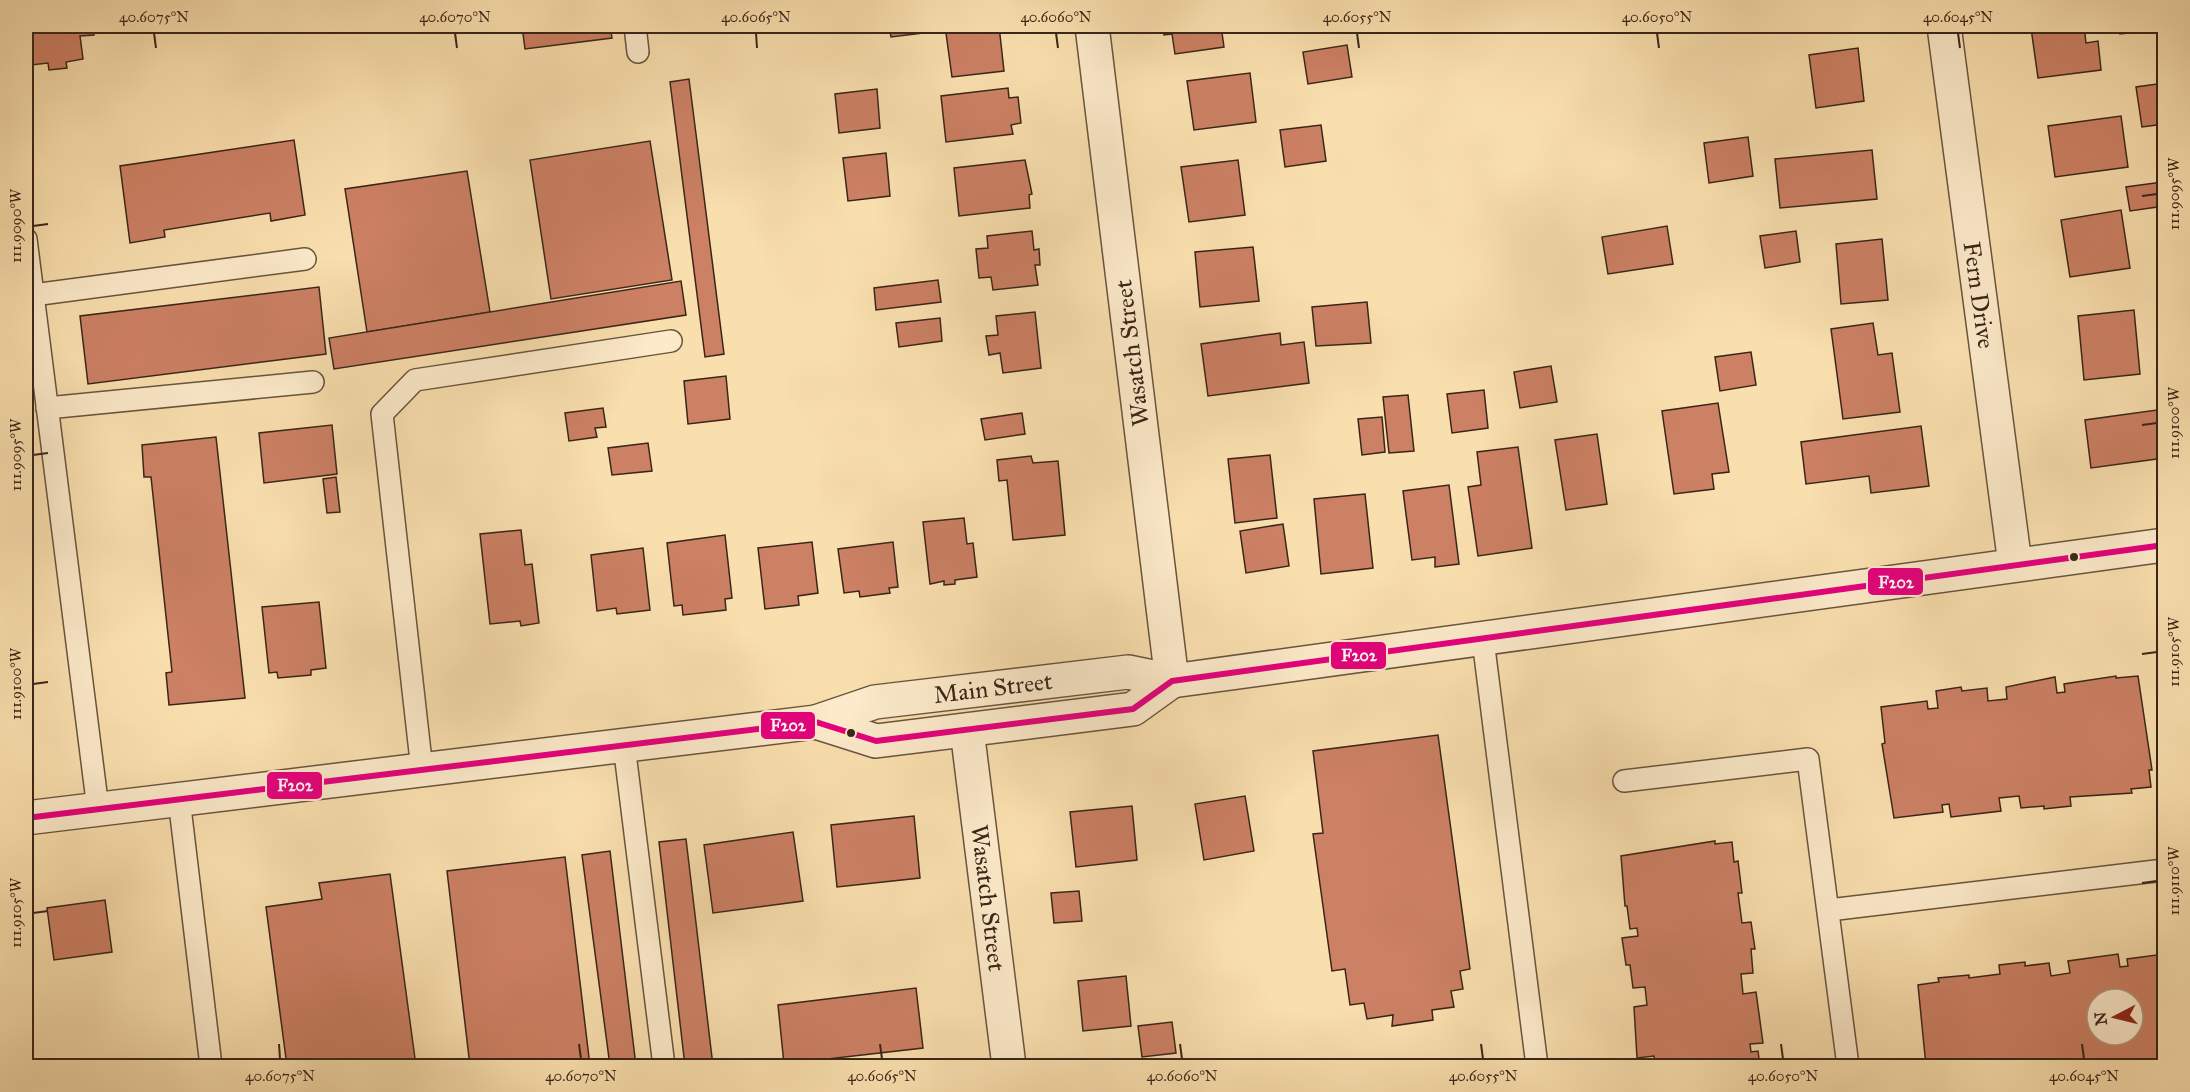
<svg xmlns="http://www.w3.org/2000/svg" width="2190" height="1092" viewBox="0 0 2190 1092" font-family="'IM FELL Great Primer',serif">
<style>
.building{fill:#cc8064;stroke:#392519;stroke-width:1.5;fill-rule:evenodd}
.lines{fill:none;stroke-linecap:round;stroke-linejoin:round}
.service-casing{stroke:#69543e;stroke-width:24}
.minor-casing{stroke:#69543e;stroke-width:36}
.tertiary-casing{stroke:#69543e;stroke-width:36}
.service{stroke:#fceaca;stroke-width:21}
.minor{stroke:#fceaca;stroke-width:33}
.tertiary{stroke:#fceaca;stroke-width:33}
.bus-1-casing{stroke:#fceaca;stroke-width:10}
.bus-1{stroke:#e5007d;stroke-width:6}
.ticks{fill:none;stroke:#392519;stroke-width:2}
.bus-dot{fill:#392519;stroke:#fceaca;stroke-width:2}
.labels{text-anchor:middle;stroke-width:4.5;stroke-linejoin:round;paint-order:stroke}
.street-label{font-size:24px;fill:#392519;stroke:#fceaca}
.line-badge{stroke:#fceaca;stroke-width:2}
.badge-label{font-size:16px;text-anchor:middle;font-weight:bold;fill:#fff}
.neatline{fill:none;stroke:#392519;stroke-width:2}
.ticks-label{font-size:15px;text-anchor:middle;fill:#392519}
</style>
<rect width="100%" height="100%" fill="#fadfae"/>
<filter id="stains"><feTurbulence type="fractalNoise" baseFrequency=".00333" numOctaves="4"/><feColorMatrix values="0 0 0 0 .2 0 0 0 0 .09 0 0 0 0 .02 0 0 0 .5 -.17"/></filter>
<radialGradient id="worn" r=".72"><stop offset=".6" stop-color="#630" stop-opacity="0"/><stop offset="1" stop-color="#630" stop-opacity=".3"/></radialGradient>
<g class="building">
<polygon points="27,26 93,26 94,35 80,36 83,59 66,62 67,68 49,70 48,63 31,65"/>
<polygon points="343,26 379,26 344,31"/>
<polygon points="522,26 610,26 612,38 525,49"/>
<polygon points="889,26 939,26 939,31 891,37"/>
<polygon points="945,26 999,26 1004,71 952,77"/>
<polygon points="1163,26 1221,26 1224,47 1175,54 1172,34 1164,35"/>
<polygon points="2052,26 2084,26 2086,43 2098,41 2101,70 2038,78 2031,28"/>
<polygon points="2119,26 2155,26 2156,30 2120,34"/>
<polygon points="1347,45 1352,77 1308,84 1303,52"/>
<polygon points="1858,48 1864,101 1816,108 1809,55"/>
<polygon points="1250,73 1256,122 1194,130 1187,81"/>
<polygon points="689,79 724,354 705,357 670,82"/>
<polygon points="2164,83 2164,124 2142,127 2136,87"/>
<polygon points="1008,88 1009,98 1018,97 1021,123 1011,125 1013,134 946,142 941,96"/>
<polygon points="877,89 880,128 839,133 835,94"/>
<polygon points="2121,116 2128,167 2055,177 2048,126"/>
<polygon points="1321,125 1326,161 1285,167 1280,130"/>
<polygon points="1748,137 1753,176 1709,183 1704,143"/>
<polygon points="294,140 305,215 271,221 270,213 164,230 165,237 130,243 120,166"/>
<polygon points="650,141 672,280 551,299 530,160"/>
<polygon points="1872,150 1877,199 1780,208 1775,159"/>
<polygon points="886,153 890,196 848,201 843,158"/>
<polygon points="1025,160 1032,194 1029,195 1030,208 959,216 954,168"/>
<polygon points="1238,160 1245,215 1189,222 1181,167"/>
<polygon points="467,171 490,312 367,332 345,189"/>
<polygon points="2162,182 2164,206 2130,211 2126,187"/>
<polygon points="2121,210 2130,268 2070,277 2061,220"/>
<polygon points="1667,226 1673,264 1608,274 1602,237"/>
<polygon points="1032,231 1034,250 1039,249 1040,265 1035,265 1038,285 993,290 991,277 979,278 976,249 988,248 987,236"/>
<polygon points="1796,231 1800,262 1765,268 1760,236"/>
<polygon points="1882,239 1888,300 1841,304 1836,244"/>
<polygon points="1253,247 1259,301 1200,307 1195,252"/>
<polygon points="938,280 941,302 876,310 874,288"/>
<polygon points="681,281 686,315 334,369 329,338"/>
<polygon points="319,287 326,354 88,384 80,316"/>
<polygon points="1367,302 1371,343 1316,346 1312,307"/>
<polygon points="2134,310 2140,374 2084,380 2078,316"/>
<polygon points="1035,312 1041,368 1003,373 1000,353 989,355 986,336 998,335 996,316"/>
<polygon points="940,318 942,341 899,347 896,323"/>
<polygon points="1873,323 1878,355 1892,353 1900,412 1843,419 1831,329"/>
<polygon points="1280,333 1281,345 1304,342 1309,383 1208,396 1201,344"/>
<polygon points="1751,352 1756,385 1720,391 1715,357"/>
<polygon points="1551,366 1557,402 1520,408 1514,372"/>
<polygon points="726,376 730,419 688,424 684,381"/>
<polygon points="1484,390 1488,428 1452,433 1447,394"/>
<polygon points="1408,395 1414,451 1389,453 1383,397"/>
<polygon points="1718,403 1729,472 1712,474 1714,489 1674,494 1662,411"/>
<polygon points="603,408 606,427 595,428 597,437 569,441 565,413"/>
<polygon points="2164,409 2164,458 2091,468 2085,420"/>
<polygon points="1022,413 1025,434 985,440 981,419"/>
<polygon points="1382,417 1385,452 1362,455 1358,419"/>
<polygon points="332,425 337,474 264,483 259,433"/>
<polygon points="1921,426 1929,486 1871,493 1869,476 1806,484 1801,442"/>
<polygon points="1597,434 1607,504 1566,510 1555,440"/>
<polygon points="216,437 245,698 169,705 166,673 172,672 151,477 144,477 142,445"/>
<polygon points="648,443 652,471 612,475 608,448"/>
<polygon points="1518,447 1532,548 1478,556 1468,487 1481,485 1477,452"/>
<polygon points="1270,455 1277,518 1235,523 1228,459"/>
<polygon points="1031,456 1033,463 1058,461 1065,535 1013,540 1007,480 999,481 997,460"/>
<polygon points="336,477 340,512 327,513 323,479"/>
<polygon points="1449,485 1459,564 1435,567 1435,557 1412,560 1403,491"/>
<polygon points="1365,494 1373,568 1321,574 1314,499"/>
<polygon points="964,518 967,544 973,543 977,577 955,580 955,584 944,585 944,581 930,584 923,522"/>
<polygon points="1283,524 1289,566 1246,573 1240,531"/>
<polygon points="521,530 525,565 532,564 539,623 521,626 520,621 490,624 480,534"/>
<polygon points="725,535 732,598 725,599 726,610 683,615 682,605 674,606 667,543"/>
<polygon points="812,542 818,593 798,596 799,605 765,609 758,548"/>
<polygon points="893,542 898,587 889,588 890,593 860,597 859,591 844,593 838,549"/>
<polygon points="643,548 650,610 617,614 616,608 597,611 591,555"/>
<polygon points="319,602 326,668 311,670 311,675 278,678 277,672 269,673 262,607"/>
<polygon points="2116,676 2116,678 2138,676 2152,770 2149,770 2151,787 2131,789 2132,793 2070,797 2071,806 2044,809 2044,806 2021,808 2019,796 1999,798 2001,811 1951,817 1949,804 1942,805 1943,812 1894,818 1882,744 1885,743 1881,707 1927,701 1928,709 1938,708 1936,691 1961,687 1962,691 1987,688 1988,701 2007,699 2006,687 2055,677 2057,693 2065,692 2064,684"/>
<polygon points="1438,735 1470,969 1460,971 1463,989 1451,991 1454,1007 1432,1010 1433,1020 1392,1026 1393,1015 1367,1019 1364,1003 1350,1005 1345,969 1332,971 1313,834 1323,833 1313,751"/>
<polygon points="1245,796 1254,851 1204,860 1195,804"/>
<polygon points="1132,806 1137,860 1076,867 1070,812"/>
<polygon points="914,816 920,878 837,887 831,825"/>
<polygon points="793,832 803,901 713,913 704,845"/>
<polygon points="686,839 713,1066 685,1066 659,842"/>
<polygon points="1715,841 1715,844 1732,842 1734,862 1738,861 1742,893 1738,893 1742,923 1751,922 1755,949 1751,949 1753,973 1741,974 1743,994 1756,992 1763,1043 1750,1044 1751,1052 1758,1051 1760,1066 1648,1066 1655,1065 1654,1056 1637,1058 1634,1007 1647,1005 1645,987 1633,988 1630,965 1626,965 1622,938 1638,936 1637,928 1630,929 1627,906 1625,906 1621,856"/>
<polygon points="610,851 636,1066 610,1066 582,855"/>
<polygon points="565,857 590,1066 470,1066 447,871"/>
<polygon points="390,874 416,1066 287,1066 266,907 322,899 319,883"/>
<polygon points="1079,891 1082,921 1054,923 1051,893"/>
<polygon points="105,900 112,952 54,960 47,908"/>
<path d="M2118 954 2120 967 2128 966 2127 959 2164 954V1066H2142L2141 1062 2132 1064 2133 1066H1926L1918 985 1939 982 1938 978 1969 975V978L2000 974 1999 965 2025 962V966L2049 963 2051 976 2070 973 2068 961ZM2097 999H2133V1035H2097Z"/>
<polygon points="1126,976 1131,1026 1083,1031 1078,981"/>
<polygon points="916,988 923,1048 784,1064 778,1005"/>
<polygon points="1172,1022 1176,1053 1142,1057 1138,1026"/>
</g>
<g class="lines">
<g class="service-casing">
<g id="service">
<polyline points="635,26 638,52"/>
<polyline points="26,239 98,809"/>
<polyline points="33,295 305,259"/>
<polyline points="47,408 313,382"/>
<polyline points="1483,640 1537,1066"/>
<polyline points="624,745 664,1066"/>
<polyline points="422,770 382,414 415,380 671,341"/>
<polyline points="1624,781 1808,759 1848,1066"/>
<polyline points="179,799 211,1066"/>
<polyline points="1829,910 2164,870"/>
</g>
</g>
<g class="minor-casing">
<g id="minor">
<polyline points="1944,26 2015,564"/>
<polyline points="967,730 1009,1066"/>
</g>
</g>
<g class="tertiary-casing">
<g id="tertiary">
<polyline points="1092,26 1172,681"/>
<polyline points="816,722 876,741 1133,709 1172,681"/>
<polyline points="26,818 816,722 875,702 1128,672 1172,681 2164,545"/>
</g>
</g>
<use href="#service" class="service"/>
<use href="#minor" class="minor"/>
<use href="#tertiary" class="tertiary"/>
<g class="bus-1-casing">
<polyline id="bus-1" points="26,818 816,722 876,741 1133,709 1172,681 2164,545"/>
</g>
<use href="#bus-1" class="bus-1"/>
</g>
<path class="ticks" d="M154 33 156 48M455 33 457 48M756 33 757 48M1056 33 1058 48M1357 33 1359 48M1657 33 1659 48M1958 33 1960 48M2142 196 2157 194M33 226 48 224M2142 425 2157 423M33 455 48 453M2142 654 2157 652M33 684 48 682M2142 883 2157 881M33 913 48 911M279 1044 280 1059M579 1044 581 1059M880 1044 882 1059M1180 1044 1182 1059M1481 1044 1483 1059M1781 1044 1783 1059M2082 1044 2084 1059"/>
<g class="bus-dot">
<circle cx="2074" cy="557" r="5"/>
<circle cx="851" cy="733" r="5"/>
</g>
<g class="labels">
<g class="street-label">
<text transform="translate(1979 295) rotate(82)" y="8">Fern Drive</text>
<text transform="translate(1132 353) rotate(-97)" y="8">Wasatch Street</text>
<text transform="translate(993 688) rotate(-7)" y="8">Main Street</text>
<text transform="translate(988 898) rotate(83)" y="8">Wasatch Street</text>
</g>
</g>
<g class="line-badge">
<rect x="1867" y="567" width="57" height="29" rx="6" fill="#e5007d"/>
<rect x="1330" y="641" width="57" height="29" rx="6" fill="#e5007d"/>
<rect x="760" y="711" width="56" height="29" rx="6" fill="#e5007d"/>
<rect x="266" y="771" width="57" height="29" rx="6" fill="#e5007d"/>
</g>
<g class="badge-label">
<text x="1896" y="588">F202</text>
<text x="1359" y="661">F202</text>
<text x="788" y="731">F202</text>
<text x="295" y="791">F202</text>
</g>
<rect width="2190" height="1092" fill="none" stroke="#fadfae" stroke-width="66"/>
<g transform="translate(2115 1017) rotate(263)"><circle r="28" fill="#fceaca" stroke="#ae9b83" stroke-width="1.5"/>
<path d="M0-4.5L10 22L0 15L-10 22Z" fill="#8f2418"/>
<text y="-9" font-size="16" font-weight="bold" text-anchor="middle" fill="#392519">N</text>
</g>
<rect x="33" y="33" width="2124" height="1026" class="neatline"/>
<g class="ticks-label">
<text x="154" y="22">40.6075°N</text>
<text x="455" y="22">40.6070°N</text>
<text x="756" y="22">40.6065°N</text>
<text x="1056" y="22">40.6060°N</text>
<text x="1357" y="22">40.6055°N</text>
<text x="1657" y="22">40.6050°N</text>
<text x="1958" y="22">40.6045°N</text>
<text transform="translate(2174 194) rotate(-90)" y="5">111.9095°W</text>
<text transform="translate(16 226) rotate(-90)" y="5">111.9090°W</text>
<text transform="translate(2174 423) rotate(-90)" y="5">111.9100°W</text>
<text transform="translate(16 455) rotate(-90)" y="5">111.9095°W</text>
<text transform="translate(2174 652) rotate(-90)" y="5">111.9105°W</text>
<text transform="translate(16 684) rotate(-90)" y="5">111.9100°W</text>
<text transform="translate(2174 881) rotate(-90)" y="5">111.9110°W</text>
<text transform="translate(16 913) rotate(-90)" y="5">111.9105°W</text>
<text x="280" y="1081">40.6075°N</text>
<text x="581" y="1081">40.6070°N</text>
<text x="882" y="1081">40.6065°N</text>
<text x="1182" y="1081">40.6060°N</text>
<text x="1483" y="1081">40.6055°N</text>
<text x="1783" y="1081">40.6050°N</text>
<text x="2084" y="1081">40.6045°N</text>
</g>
<rect width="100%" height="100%" filter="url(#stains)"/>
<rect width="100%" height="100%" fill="url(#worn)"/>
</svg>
